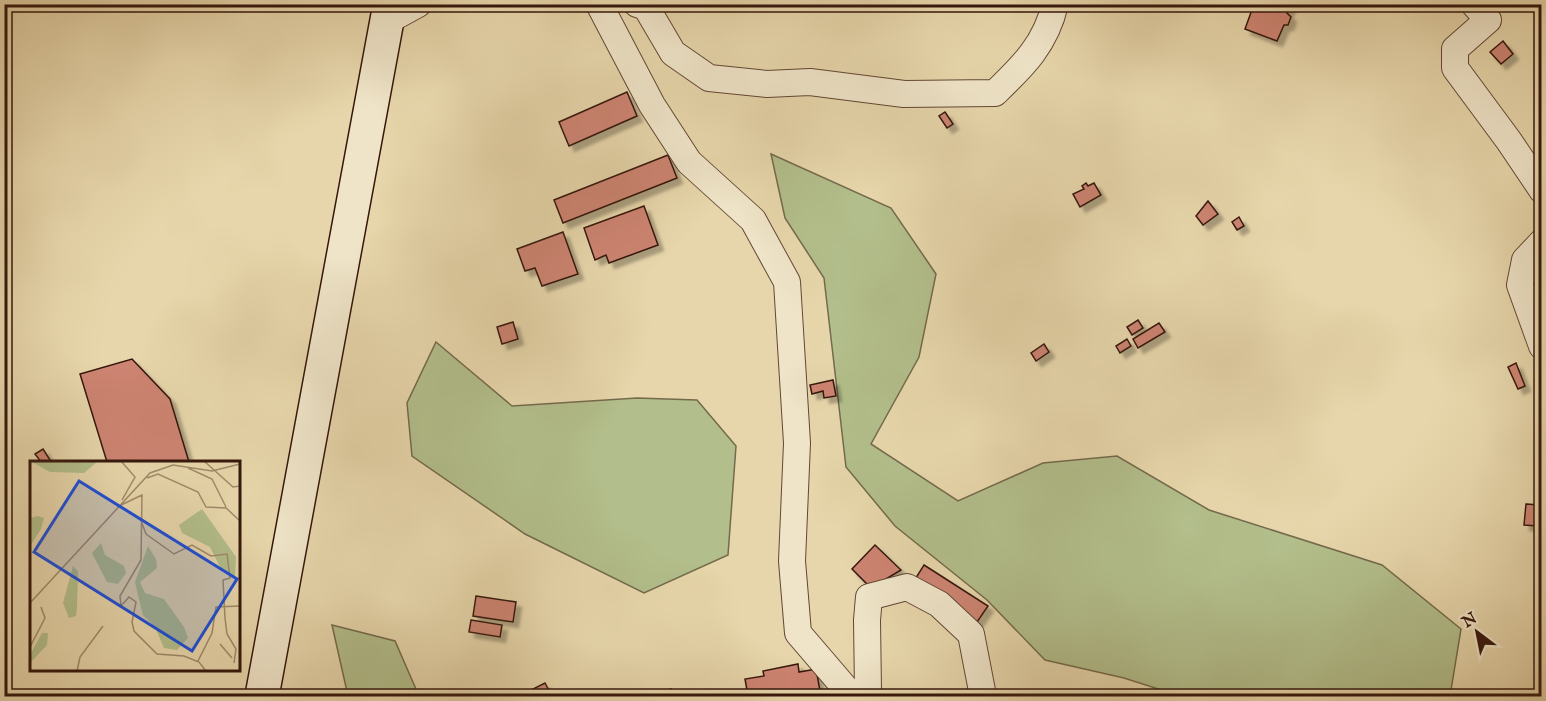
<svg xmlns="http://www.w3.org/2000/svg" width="1546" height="701" viewBox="0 0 1546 701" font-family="'IM FELL English',serif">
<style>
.green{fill:#b2be8b;stroke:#746a4c;stroke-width:1.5}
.building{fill:#cd8472;stroke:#35170c;stroke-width:1.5;filter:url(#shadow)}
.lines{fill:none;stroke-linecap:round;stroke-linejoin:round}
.street-casing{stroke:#624734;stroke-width:28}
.secondary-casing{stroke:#35170c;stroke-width:36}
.street{stroke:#efe4c8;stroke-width:26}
.secondary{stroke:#efe4c8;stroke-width:33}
.inset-road{fill:none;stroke:#a08a6b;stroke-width:1.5}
.view{fill:#1d4ed8;fill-opacity:0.15;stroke:#1d4ed8;stroke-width:3}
.inset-edge{fill:none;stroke:#35170c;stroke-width:3}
</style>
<defs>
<filter id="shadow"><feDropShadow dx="5.5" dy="5.5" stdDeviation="1.5" flood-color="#0004"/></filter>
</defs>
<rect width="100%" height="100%" fill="#e7d6ab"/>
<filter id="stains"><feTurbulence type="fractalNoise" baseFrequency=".00333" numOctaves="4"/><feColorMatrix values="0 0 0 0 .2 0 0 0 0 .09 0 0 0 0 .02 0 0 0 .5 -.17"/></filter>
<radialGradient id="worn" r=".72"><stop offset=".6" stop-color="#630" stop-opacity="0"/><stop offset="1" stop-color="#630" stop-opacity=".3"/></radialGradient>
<g class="green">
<polygon points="771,154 891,208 936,274 919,357 871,444 958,501 1043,463 1117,456 1209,510 1382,565 1461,629 1450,696 1180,696 1124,678 1045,660 987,600 895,526 846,467 824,278 785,218"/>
<polygon points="436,342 512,406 637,398 697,400 736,446 728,555 644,593 525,534 412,456 407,403"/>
<polygon points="332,625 395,641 419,696 348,696"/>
</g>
<g class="building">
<polygon points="1254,4 1291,4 1287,13 1291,17 1288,25 1284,25 1277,41 1245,29"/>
<polygon points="1503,41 1513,54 1501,64 1490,52"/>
<polygon points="627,92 637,116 569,146 559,122"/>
<polygon points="945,112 953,124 947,128 939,116"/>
<polygon points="1542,150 1542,165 1535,155"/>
<polygon points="668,155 677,178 563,223 554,200"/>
<polygon points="1086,183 1088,186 1094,183 1101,195 1080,207 1073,194 1084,189 1082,186"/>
<polygon points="1208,201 1218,214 1203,225 1196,216"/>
<polygon points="644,206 658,245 609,263 606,255 595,260 584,228"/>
<polygon points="1239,217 1244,226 1237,230 1232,222"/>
<polygon points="563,232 578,274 542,286 535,268 525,271 517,249"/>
<polygon points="1138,320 1143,328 1132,335 1127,327"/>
<polygon points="513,322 518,339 502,344 497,327"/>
<polygon points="1159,323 1165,332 1138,348 1133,339"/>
<polygon points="1127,339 1131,346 1120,353 1116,346"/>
<polygon points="1044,344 1049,352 1036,361 1031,353"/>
<polygon points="132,359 170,399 189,462 107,462 80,374"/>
<polygon points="1516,363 1525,386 1518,389 1508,367"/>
<polygon points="833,380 836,396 824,398 823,391 812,394 810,385"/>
<polygon points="43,449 50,460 47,462 41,462 35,454"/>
<polygon points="1526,504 1540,505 1538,526 1524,525"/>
<polygon points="875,545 901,570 871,588 852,569"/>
<polygon points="924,565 988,606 975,625 912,584"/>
<polygon points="476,596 516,602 513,622 473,616"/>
<polygon points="471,620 502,625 500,637 469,632"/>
<polygon points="798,664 799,672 816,669 821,696 748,696 745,679 764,676 763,671"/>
<polygon points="545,683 552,696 531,696 529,691"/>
<polygon points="671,689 674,696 648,696"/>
</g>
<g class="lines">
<g class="street-casing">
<g id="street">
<polyline points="599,4 652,105 689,162 753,220 787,282 797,443 792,561 798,633 852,696"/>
<path d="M637 4 646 7 673 53 709 78 767 84 810 82 904 94 995 93C1023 66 1046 44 1055 4"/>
<polyline points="1474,4 1488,20 1455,49 1455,68 1509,141 1542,190"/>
<polyline points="387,21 418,4"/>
<polyline points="1542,242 1525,260 1520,285 1542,346"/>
<polyline points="854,696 868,691 867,620 869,597 907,587 939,604 971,634 983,696"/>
</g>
</g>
<g class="secondary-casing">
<polyline id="secondary" points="262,696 390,4"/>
</g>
<use href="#street" class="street"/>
<use href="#secondary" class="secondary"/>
</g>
<g transform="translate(30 461)">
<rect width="210" height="210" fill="#e7d6ab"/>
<path d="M0 0H68L54 12 20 11ZM172 48 206 96 205 115 192 110 180 86 152 72 149 64ZM8 55 14 57 11 68 0 85V57ZM71 82 75 94 94 105 96 112 88 123 77 121 62 92ZM118 85 126 98 127 107 110 121 115 132 134 138 154 166 158 177 147 189 134 187 125 166 113 154 107 130 105 121ZM43 105 48 110 47 146 46 155 39 157 33 142ZM12 172H18L17 184 0 202V194Z" fill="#b2be8b"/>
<path class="inset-road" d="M91 0 105 16 92 39M174 0 203 26 210 25M158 7 182 18 196 46M117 17 128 13 168 31 176 46 196 47 210 60M87 46 112 34 111 99 90 135 91 145 99 136 106 141 102 161 104 170 127 193 154 195 169 201 176 210M110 57 116 73 144 93 162 84 181 95 197 93 200 117 193 119 195 157 197 173 206 188 204 202M0 142 120 12 143 4 182 10 210 3M190 183 202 197M0 186 15 157 11 146M168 200 182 172 186 146 210 145M47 210 50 196 73 165"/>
<path class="view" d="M49 20 207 118 162 190 4 91Z"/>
<rect width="210" height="210" class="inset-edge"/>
</g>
<rect width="1546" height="701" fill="none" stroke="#e7d6ab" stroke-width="24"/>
<rect x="6" y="6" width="1534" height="689" fill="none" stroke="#35170c" stroke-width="3"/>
<rect x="12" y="12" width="1522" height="677" fill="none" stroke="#35170c" stroke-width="1.5"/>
<g transform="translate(1477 632) rotate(328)" stroke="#efe4c8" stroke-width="4.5" paint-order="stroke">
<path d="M0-4.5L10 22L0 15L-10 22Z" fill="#35170c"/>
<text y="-9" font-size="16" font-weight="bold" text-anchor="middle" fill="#35170c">N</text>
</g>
<rect width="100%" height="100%" filter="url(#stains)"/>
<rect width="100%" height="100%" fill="url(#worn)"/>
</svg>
